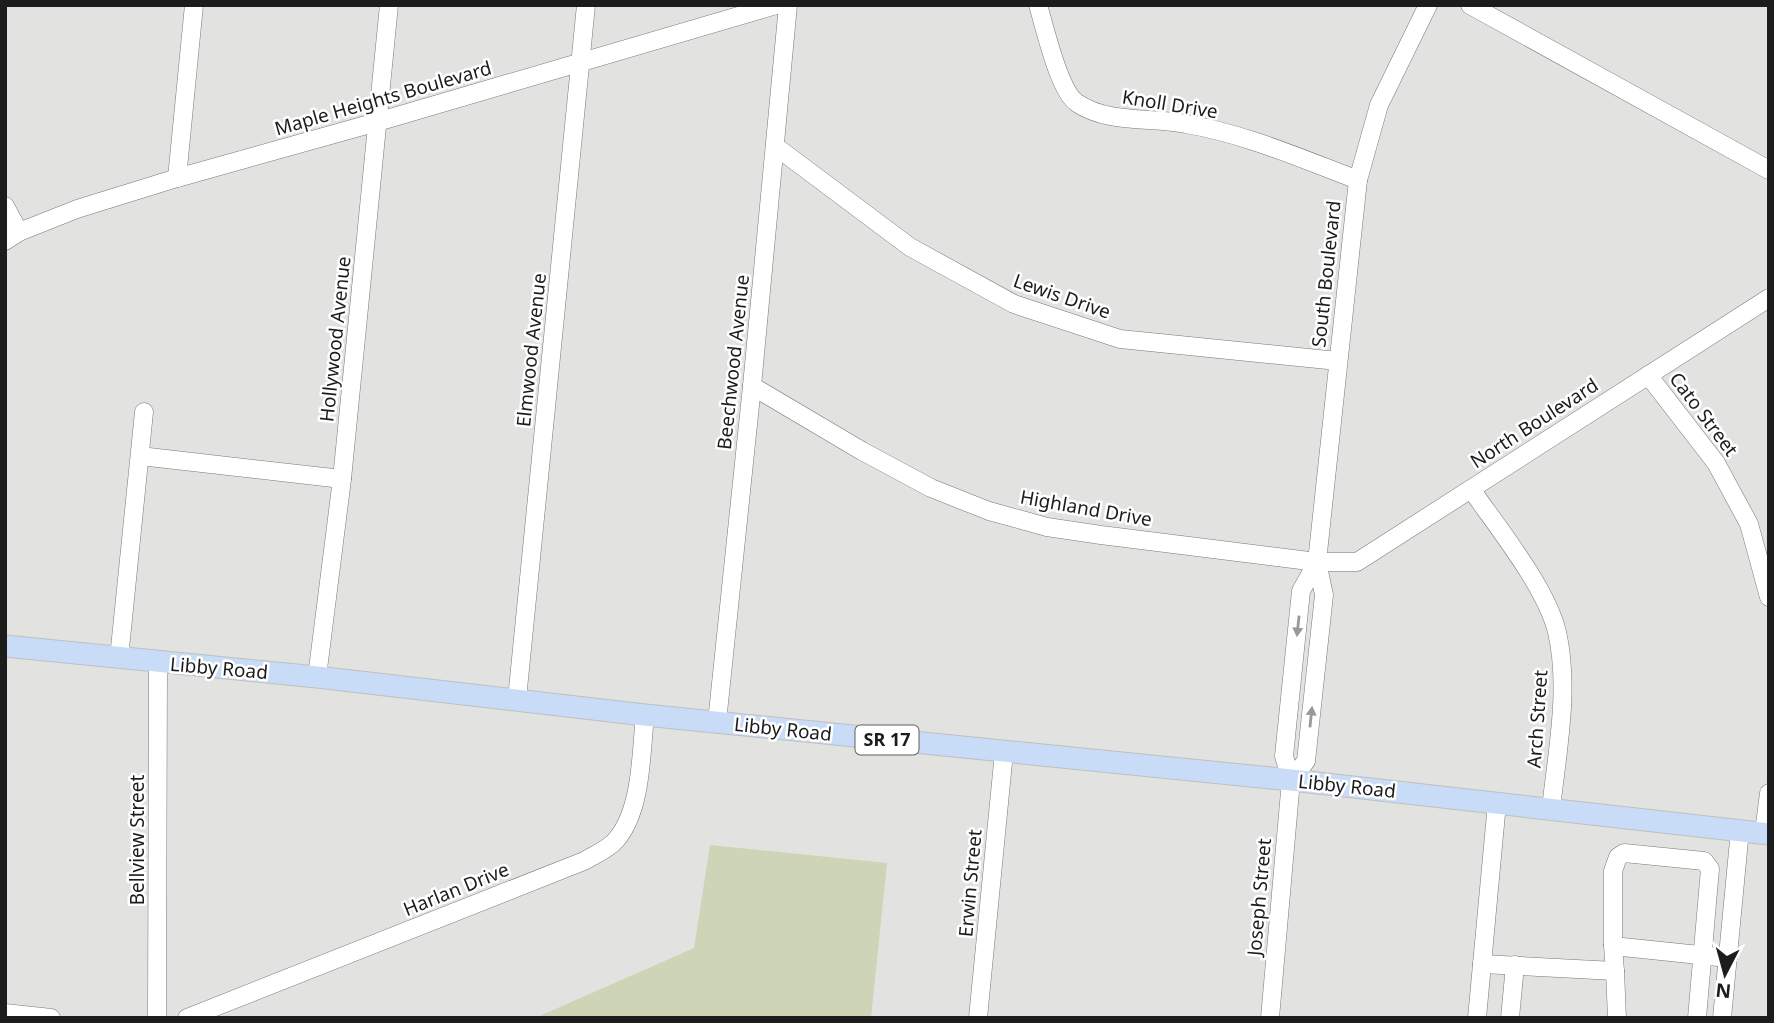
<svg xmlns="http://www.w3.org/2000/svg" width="1774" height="1023" viewBox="0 0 1774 1023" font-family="'Noto Sans',sans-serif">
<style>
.green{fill:#cdd5b6}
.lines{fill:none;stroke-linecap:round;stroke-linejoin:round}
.minor-casing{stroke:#787976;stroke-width:19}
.major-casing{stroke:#bfbfbf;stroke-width:23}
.minor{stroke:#fff;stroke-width:18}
.major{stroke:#c8dcf8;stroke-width:21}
.oneway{fill:#989998}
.labels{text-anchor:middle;stroke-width:5;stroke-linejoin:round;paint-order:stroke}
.shield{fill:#fff;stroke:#5f605f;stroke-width:2}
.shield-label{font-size:18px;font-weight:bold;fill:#1b1c1b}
.street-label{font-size:19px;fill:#1b1c1b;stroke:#fff}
</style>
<rect width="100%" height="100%" fill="#e2e3e0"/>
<polygon class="green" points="710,845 887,863 871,1018 535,1018 694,948"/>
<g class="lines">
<g class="minor-casing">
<g id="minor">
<path d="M1038 5C1045 28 1059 91 1077 103 1108 124 1151 117 1186 124 1246 134 1302 159 1358 180"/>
<polyline points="1470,5 1769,170"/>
<polyline points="775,146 910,247 1014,304 1120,339 1338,361"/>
<polyline points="177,178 194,5"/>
<polyline points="5,206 19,232"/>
<polyline points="5,241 19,232 77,209 177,178 377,122 776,5"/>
<polyline points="1648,375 1716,463 1749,524 1769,597"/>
<polyline points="752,386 862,451 931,488 989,511 1047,527 1101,535 1317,562 1357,562 1769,298"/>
<polyline points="140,456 342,479"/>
<path d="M1471 489C1498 528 1546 587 1557 632 1570 689 1557 752 1551 809"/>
<polyline points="119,658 144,412"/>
<polyline points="317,677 342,479 389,5"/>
<polyline points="517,699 586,5"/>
<polyline points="717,722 752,386 788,5"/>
<polyline points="1291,780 1306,761 1324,595 1317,562 1358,180 1379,105 1428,5"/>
<polyline points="1764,833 1769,793"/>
<polyline points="1613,946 1613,871 1618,857 1624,853 1704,861 1710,869 1697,1018"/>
<polyline points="1482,964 1615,971 1613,946 1728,958"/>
<polyline points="1615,971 1617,1018"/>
<polyline points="5,1013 51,1018"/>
<polyline points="157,1018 158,662"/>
<path d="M187 1018 584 861C594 855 609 849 616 840 642 810 641 753 645 715"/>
<polyline points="978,1018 1004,752"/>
<polyline points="1270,1018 1291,780 1284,756 1301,591 1317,562"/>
<polyline points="1477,1018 1497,803"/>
<polyline points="1510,1018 1515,965"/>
<polyline points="1722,1018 1740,830"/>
</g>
</g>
<g class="major-casing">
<polyline id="major" points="5,646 317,677 645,715 1291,780 1769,834"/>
</g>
<use href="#minor" class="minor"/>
<use href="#major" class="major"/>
</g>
<defs><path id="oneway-solid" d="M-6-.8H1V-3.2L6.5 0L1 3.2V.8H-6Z" transform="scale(1.75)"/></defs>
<g class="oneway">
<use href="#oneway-solid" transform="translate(1298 626) rotate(96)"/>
<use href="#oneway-solid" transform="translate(1311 717) rotate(-84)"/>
</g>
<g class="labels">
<rect class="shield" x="855.5" y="725.5" width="63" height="29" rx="5"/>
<g class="shield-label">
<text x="887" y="746">SR 17</text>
</g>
<g class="street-label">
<text transform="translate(383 98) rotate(-16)" y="7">Maple Heights Boulevard</text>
<text transform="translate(1170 104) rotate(9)" y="7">Knoll Drive</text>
<text transform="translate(1326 274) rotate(-84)" y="7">South Boulevard</text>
<text transform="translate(1062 296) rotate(19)" y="7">Lewis Drive</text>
<text transform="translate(335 339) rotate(-84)" y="7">Hollywood Avenue</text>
<text transform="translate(531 350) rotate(-84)" y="7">Elmwood Avenue</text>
<text transform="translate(733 362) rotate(-84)" y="7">Beechwood Avenue</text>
<text transform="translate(1704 414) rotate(53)" y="7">Cato Street</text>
<text transform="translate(1534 423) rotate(-33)" y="7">North Boulevard</text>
<text transform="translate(1086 508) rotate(10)" y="7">Highland Drive</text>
<text transform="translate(219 668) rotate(5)" y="7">Libby Road</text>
<text transform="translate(1537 719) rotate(-86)" y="7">Arch Street</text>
<text transform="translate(783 729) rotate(6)" y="7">Libby Road</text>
<text transform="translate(1347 786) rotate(6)" y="7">Libby Road</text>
<text transform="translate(137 840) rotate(-90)" y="7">Bellview Street</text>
<text transform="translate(970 883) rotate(-85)" y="7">Erwin Street</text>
<text transform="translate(456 889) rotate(-22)" y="7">Harlan Drive</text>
<text transform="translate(1259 897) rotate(-85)" y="7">Joseph Street</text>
</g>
</g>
<rect width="1774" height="1023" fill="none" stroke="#1b1c1b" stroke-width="14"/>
<g transform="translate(1725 974) rotate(186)" stroke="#ffffff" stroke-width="5" paint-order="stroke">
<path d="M0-5L12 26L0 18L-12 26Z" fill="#1b1c1b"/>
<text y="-10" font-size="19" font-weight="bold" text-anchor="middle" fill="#1b1c1b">N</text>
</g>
</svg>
